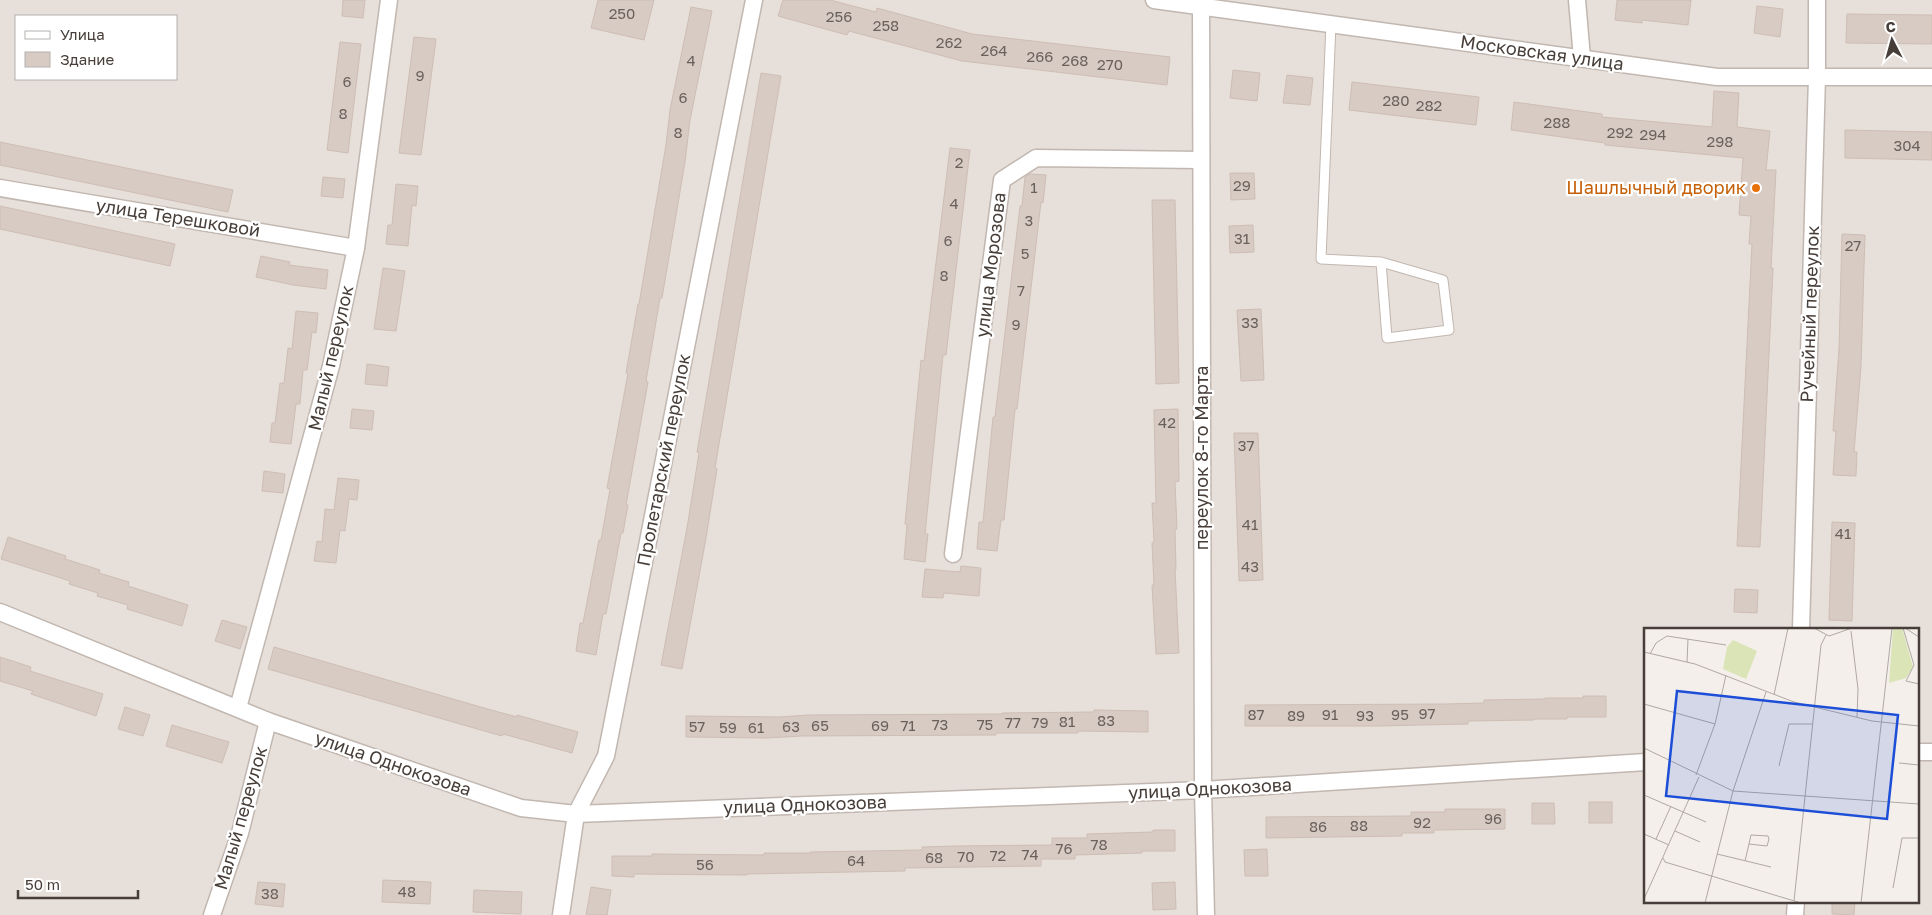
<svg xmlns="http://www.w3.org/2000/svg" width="1932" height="915" viewBox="0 0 1932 915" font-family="'Golos Text',sans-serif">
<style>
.residential{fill:#e7dfd9;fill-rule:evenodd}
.building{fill:#d7cbc4;stroke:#cebeb4}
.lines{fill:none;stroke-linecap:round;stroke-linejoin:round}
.service-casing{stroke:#c1b7b0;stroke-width:11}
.minor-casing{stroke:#c1b7b0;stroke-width:19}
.service{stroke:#fff;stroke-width:9}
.minor{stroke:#fff;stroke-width:16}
.food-dot{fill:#e8710a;stroke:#fff;stroke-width:2}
.labels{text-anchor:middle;stroke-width:4.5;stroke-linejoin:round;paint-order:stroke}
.number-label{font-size:15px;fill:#6b615c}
.street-label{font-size:18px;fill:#473e39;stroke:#fff}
.food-label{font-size:18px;fill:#c56008;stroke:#fff;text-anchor:end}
.inset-road{fill:none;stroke:#afa8a3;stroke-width:1}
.view{fill:#1d4ed8;fill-opacity:0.15;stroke:#1d4ed8;stroke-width:2.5}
.inset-edge{fill:none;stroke:#473e39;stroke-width:2.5}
</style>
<rect width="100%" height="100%" fill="#f4efea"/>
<path class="residential" d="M0 0H1932V915H0ZM16 16H176V79H16ZM1646 629H1918V901H1646Z"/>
<g class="building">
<polygon points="343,0 365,0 363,18 342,16"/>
<polygon points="598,0 654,0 644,40 591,28"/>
<polygon points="783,0 830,0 876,12 877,8 972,34 1170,57 1167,85 962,61 849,31 847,35 778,16"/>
<polygon points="1617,0 1691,0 1688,25 1642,20 1642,23 1615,20"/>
<polygon points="1757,6 1783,9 1780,37 1754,33"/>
<polygon points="691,7 712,11 690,120 685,162 662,298 660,298 646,381 648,382 626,505 628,505 623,533 621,533 606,614 603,614 596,655 576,651 580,623 583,623 599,540 601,540 610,489 607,488 628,373 626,373 638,304 639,304 666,145 670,110"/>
<polygon points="1847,14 1932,15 1932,44 1846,43"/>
<polygon points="414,37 436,39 421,155 399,153"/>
<polygon points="340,42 361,44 348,153 327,150"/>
<polygon points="1233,70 1260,73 1257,101 1230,98"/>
<polygon points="761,73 781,76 715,468 717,469 706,538 682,669 661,665 687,528 699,453 697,452"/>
<polygon points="1287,75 1313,78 1310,105 1283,103"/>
<polygon points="1352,82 1479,97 1476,125 1349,110"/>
<polygon points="1714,91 1739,93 1737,127 1770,131 1766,170 1776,170 1771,268 1773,268 1760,547 1737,546 1752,244 1749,244 1751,216 1739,215 1743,158 1605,145 1605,143 1511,130 1514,102 1602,114 1602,117 1712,127"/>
<polygon points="1845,130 1932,132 1932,160 1845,158"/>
<polygon points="0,142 233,190 228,212 0,165"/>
<polygon points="950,148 970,150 946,355 943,355 925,534 928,534 925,562 904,559 907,525 905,524 921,360 924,361"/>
<polygon points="1230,173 1254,173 1255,199 1231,200"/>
<polygon points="1030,174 1046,175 1043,203 1041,202 1017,409 1015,409 1004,520 1001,520 997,551 977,549 979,522 983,522 993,417 995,417 1020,206 1022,206 1025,177"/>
<polygon points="323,177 345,179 343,198 321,196"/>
<polygon points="396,184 418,186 416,206 412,205 408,246 386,244 388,225 392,225"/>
<polygon points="1152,200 1175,200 1179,383 1156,384"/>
<polygon points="0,206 175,244 170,266 0,229"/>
<polygon points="1253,225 1254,252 1230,253 1229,226"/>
<polygon points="1842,234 1865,235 1861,366 1854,452 1857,452 1856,476 1833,475 1836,431 1833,431 1839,349"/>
<polygon points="261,256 290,262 289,265 328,270 326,289 293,285 256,277"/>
<polygon points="383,268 405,271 396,331 374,329"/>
<polygon points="1261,309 1264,380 1241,381 1237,310"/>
<polygon points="296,311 318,313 316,333 312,332 307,370 303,370 300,404 296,404 291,444 270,442 272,423 275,423 280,383 284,383 288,348 292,349"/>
<polygon points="367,364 389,367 387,386 365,384"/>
<polygon points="352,409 374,411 372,430 350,428"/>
<polygon points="1178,409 1179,481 1175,482 1177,529 1175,530 1176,569 1175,569 1179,653 1156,654 1152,585 1154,585 1152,543 1154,542 1152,503 1156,503 1154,410"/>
<polygon points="1234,433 1258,433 1263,580 1239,581"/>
<polygon points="264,471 285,474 283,493 262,491"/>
<polygon points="338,478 359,480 357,500 349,499 345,531 340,530 336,563 314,561 317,541 322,542 325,509 334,510"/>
<polygon points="1832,522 1855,523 1852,621 1829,620"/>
<polygon points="8,537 66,556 65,559 100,570 99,573 129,582 128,586 188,605 182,626 127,609 128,605 97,596 98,593 69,584 70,581 1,559"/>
<polygon points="961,566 981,568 979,596 944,593 943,598 922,597 925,569 960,572"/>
<polygon points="1735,589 1758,590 1757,613 1734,612"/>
<polygon points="222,620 247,627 240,649 215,641"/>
<polygon points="274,647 484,708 517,717 517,715 578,732 572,753 503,734 502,736 268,669"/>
<polygon points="0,657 31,667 30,671 103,694 96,716 31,694 33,691 0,681"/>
<polygon points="1583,696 1606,696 1606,717 1567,717 1567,719 1534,719 1534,720 1468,721 1468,724 1376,726 1245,726 1245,705 1445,704 1484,703 1484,700 1545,699 1545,698 1583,698"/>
<polygon points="125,707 150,715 143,736 118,729"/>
<polygon points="1094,710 1148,711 1148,732 1078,731 1078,733 996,733 996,735 802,736 767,738 686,737 686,716 780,717 809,715 1002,714 1002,713 1094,712"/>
<polygon points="172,725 229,742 222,763 166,746"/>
<rect x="1589" y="802" width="23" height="21"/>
<polygon points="1532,803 1554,803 1555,824 1532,824"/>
<polygon points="1445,809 1505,809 1505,829 1434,830 1434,833 1402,833 1402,836 1266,838 1266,817 1411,816 1411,812 1445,812"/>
<polygon points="1153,830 1175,830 1175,851 1142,851 1142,853 1075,855 1075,859 1041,859 1041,866 905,868 905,871 747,874 747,875 634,874 634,877 612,876 612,856 652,856 652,854 764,855 764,853 810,853 810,852 922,850 922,847 954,846 1052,845 1052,838 1087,838 1087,834 1153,832"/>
<polygon points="1267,849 1268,876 1245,876 1244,850"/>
<polygon points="383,880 431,882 430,904 382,902"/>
<polygon points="258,882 285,884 283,907 255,904"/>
<polygon points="1175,882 1176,909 1153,910 1152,883"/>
<polygon points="591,887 611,890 607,915 586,915"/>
<polygon points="474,890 522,892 521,914 473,912"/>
<polygon points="1832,901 1855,901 1854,915 1832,914"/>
</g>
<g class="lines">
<g class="service-casing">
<polyline id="service" points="1331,24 1321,259 1381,262 1443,280 1449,330 1387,338 1381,262"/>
</g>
<g class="minor-casing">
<g id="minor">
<polyline points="1154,0 1717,77 1932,77"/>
<polyline points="1201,0 1203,790 1206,915"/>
<polyline points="1577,0 1582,58"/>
<polyline points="0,188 356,248"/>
<polyline points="953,554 1002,180 1036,158 1201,160"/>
<polyline points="0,612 268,721 521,808 576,814 1203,790 1646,762"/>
<polyline points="1801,629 1817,77 1817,0"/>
<polyline points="238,708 331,366 356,248 389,0"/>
<polyline points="1918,752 1932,752"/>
<polyline points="212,915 240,833 268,721"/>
<polyline points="561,915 576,814 606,756 754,0"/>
<polyline points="1795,915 1796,901"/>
</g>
</g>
<use href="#service" class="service"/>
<use href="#minor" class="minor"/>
</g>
<circle class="food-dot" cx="1756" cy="188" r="5"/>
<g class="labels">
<g class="number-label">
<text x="622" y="19">250</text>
<text x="839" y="22">256</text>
<text x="886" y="31">258</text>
<text x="949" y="48">262</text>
<text x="994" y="56">264</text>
<text x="1040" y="62">266</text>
<text x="691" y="66">4</text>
<text x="1075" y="66">268</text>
<text x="1110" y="70">270</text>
<text x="420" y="81">9</text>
<text x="347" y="87">6</text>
<text x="683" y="103">6</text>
<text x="1396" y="106">280</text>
<text x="1429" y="111">282</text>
<text x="343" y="119">8</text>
<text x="1557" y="128">288</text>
<text x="678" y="138">8</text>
<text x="1620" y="138">292</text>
<text x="1653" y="140">294</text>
<text x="1720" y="147">298</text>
<text x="1907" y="151">304</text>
<text x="959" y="168">2</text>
<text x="1242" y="191">29</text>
<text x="1034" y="193">1</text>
<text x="954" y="209">4</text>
<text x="1029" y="226">3</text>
<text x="1242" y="244">31</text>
<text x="948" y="246">6</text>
<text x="1853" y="251">27</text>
<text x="1025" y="259">5</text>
<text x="944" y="281">8</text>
<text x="1021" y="296">7</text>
<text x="1250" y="328">33</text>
<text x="1016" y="330">9</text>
<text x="1167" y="428">42</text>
<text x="1246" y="451">37</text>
<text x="1250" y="530">41</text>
<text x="1843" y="539">41</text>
<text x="1250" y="572">43</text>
<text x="1427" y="719">97</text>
<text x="1256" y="720">87</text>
<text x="1330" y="720">91</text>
<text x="1400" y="720">95</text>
<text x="1296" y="721">89</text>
<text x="1365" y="721">93</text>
<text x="1106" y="726">83</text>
<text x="1067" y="727">81</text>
<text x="1013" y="728">77</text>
<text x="1040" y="728">79</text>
<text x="940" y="730">73</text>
<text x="985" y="730">75</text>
<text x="820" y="731">65</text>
<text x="880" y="731">69</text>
<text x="908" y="731">71</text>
<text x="697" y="732">57</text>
<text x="791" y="732">63</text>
<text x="728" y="733">59</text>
<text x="756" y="733">61</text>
<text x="1493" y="824">96</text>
<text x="1422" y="828">92</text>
<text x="1359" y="831">88</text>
<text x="1318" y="832">86</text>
<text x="1099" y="850">78</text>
<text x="1064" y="854">76</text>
<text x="1030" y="860">74</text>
<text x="998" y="861">72</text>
<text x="966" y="862">70</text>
<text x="934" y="863">68</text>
<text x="856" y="866">64</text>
<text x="705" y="870">56</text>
<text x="407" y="897">48</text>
<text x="270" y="899">38</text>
</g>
<g class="street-label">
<text transform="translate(1542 53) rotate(8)" y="6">Московская улица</text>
<text transform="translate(178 218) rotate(9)" y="6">улица Терешковой</text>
<text transform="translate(991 265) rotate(-83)" y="6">улица Морозова</text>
<text transform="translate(1810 314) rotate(-88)" y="6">Ручейный переулок</text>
<text transform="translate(331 358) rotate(-77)" y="6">Малый переулок</text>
<text transform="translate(1202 458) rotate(-90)" y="6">переулок 8-го Марта</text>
<text transform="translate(664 460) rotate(-79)" y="6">Пролетарский переулок</text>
<text transform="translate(393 764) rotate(19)" y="6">улица Однокозова</text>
<text transform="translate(1210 789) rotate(-3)" y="6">улица Однокозова</text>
<text transform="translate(805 805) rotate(-2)" y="6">улица Однокозова</text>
<text transform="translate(241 818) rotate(-74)" y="6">Малый переулок</text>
</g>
<g class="food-label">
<text x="1746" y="194">Шашлычный дворик</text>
</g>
</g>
<g transform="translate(1644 628)">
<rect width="275" height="275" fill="#f4efea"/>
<path d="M249 0H258L269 39 262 50 245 55ZM89 12 113 23 102 51 79 41 83 19Z" fill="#dae4b7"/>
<path class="inset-road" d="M170 0 185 8 208 0M259 0 270 37 262 53 275 56M261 0 275 9M207 3 214 61 213 89M0 24 51 36 150 74 228 93 275 98M6 26 12 15 23 8 82 17M43 34 44 11M130 67 144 0M0 76 71 96M0 120 89 163 275 176M255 135 275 137M135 138 145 96H168M52 147 71 96 82 47M0 167 62 194M31 203 56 214M0 206 25 217M12 211 27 178M73 226 127 239M19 230 21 234 157 275M101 233 105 216 107 207 124 208 125 211 123 218 105 216M249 260 258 210H275M0 271 55 149M150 273 177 17 182 7M61 275 89 163 122 64M217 275 248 0"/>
<path class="view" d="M33 63 254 87 243 191 22 168Z"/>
<rect width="275" height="275" class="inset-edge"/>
</g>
<rect x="15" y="15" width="162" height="65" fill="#ffffff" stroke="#b5b2b0"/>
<rect x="25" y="31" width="25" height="8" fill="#ffffff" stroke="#b5b2b0"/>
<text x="60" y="40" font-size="15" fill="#473e39">Улица</text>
<rect x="25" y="52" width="25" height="15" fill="#d7cbc4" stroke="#b5b2b0"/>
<text x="60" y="65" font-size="15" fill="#473e39">Здание</text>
<g transform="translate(1892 40) rotate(354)" stroke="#ffffff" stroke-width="4" paint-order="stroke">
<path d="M0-4L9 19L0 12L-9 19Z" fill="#473e39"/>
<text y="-8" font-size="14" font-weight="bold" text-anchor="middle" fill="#473e39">С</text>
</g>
<path d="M18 890v8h120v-8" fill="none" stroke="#473e39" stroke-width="2.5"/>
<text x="25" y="890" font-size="15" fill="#473e39" stroke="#ffffff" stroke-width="4" paint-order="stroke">50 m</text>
</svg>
